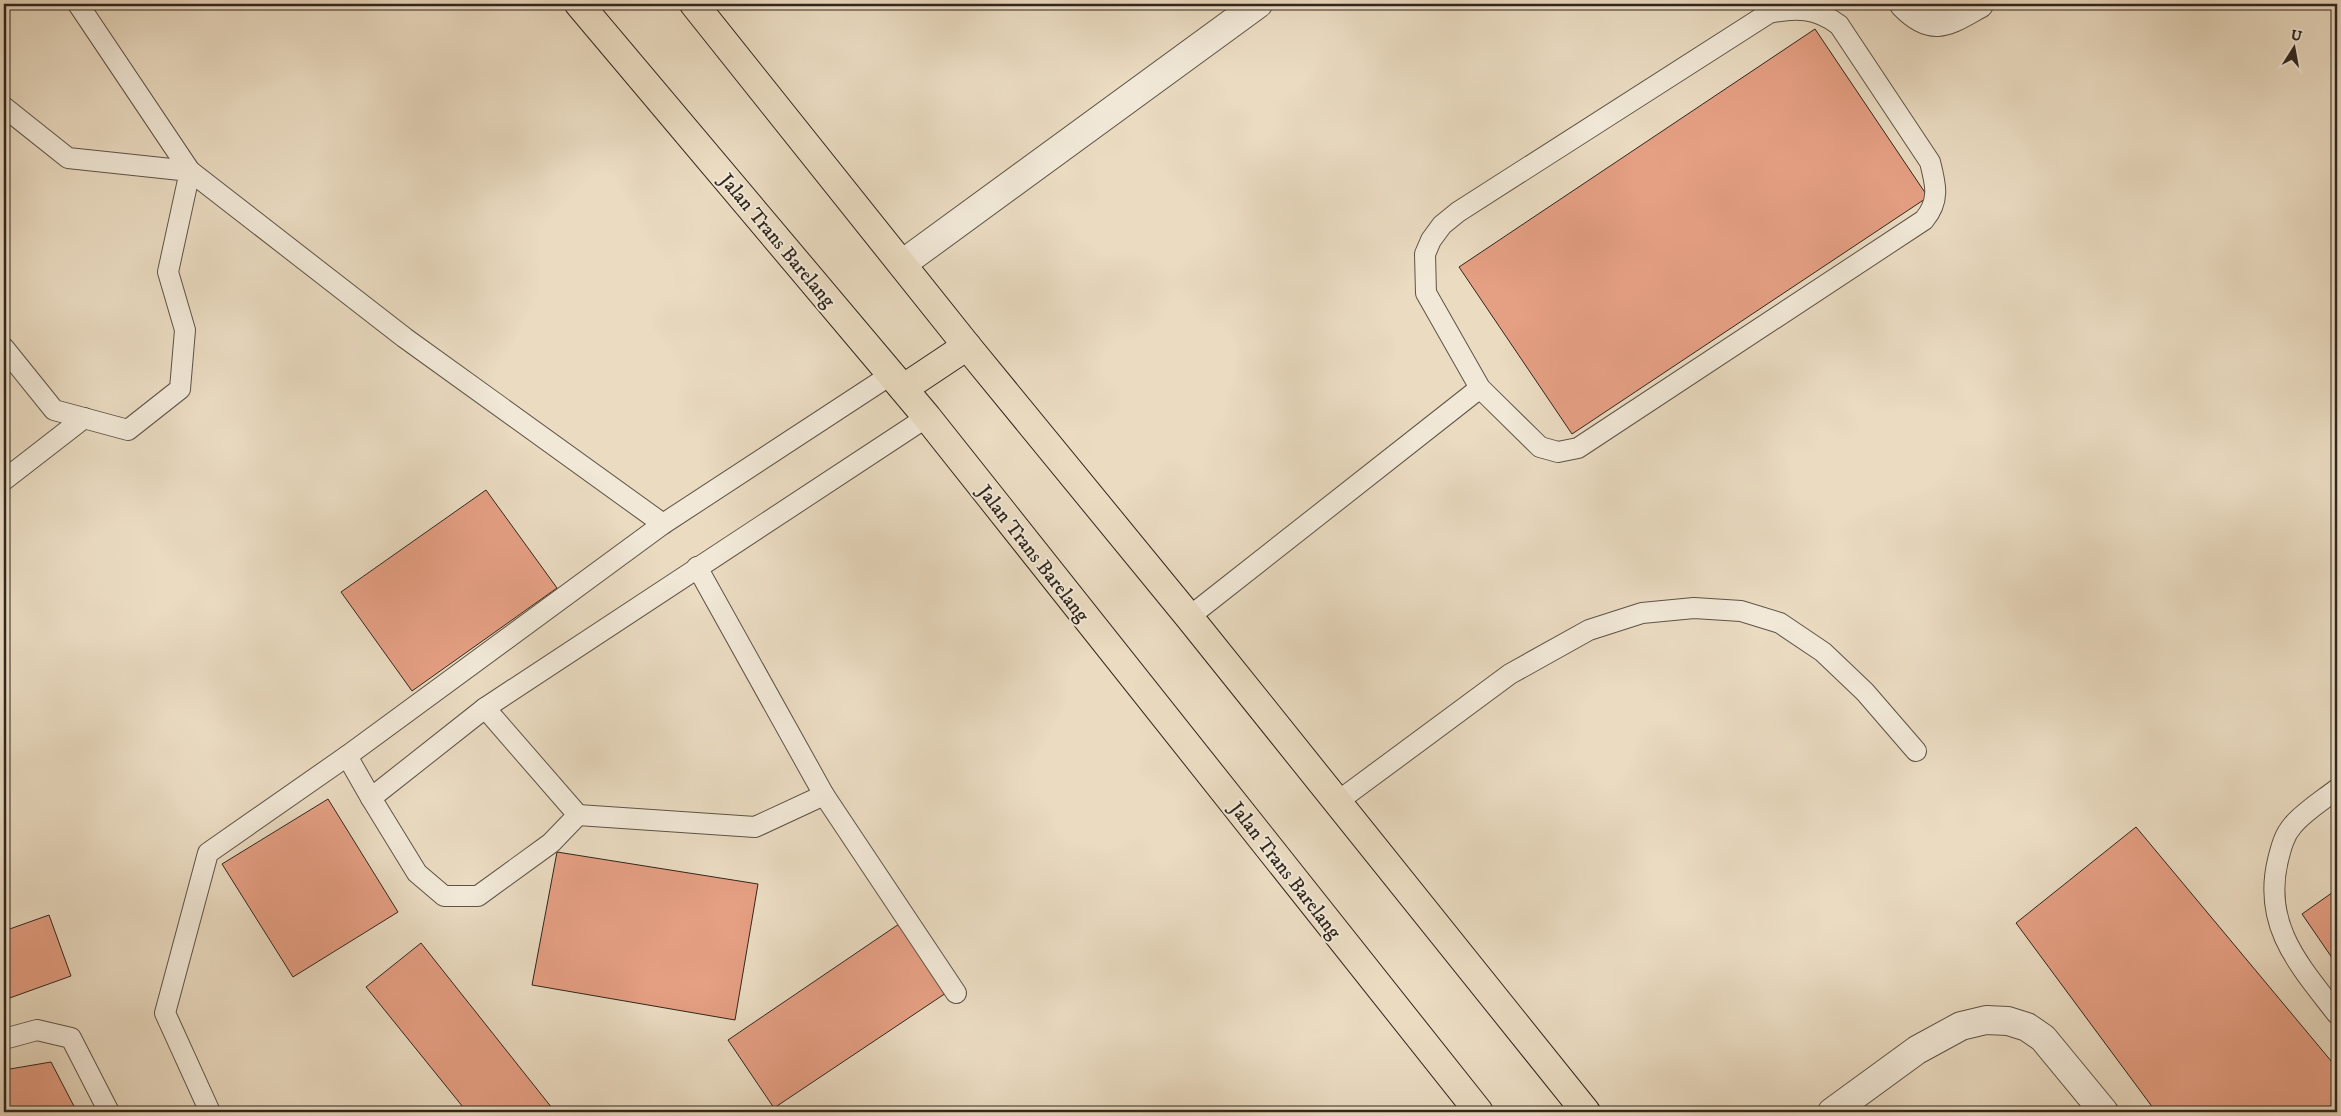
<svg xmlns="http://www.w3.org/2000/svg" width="2341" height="1116" viewBox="0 0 2341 1116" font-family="'IM FELL DW Pica',serif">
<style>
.building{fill:#e59f83;stroke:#30261e}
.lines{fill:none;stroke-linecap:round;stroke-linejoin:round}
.service-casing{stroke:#5e5347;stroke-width:22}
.minor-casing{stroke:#5e5347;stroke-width:30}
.trunk-casing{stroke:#30261e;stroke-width:30}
.service{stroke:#f1e8d7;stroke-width:20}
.minor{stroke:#f1e8d7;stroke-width:28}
.trunk{stroke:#eadbc1;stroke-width:28}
.labels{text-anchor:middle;stroke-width:4;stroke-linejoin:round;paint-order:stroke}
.street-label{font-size:20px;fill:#30261e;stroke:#f1e8d7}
</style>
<rect width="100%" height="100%" fill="#eadbc1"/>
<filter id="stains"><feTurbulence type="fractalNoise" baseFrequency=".004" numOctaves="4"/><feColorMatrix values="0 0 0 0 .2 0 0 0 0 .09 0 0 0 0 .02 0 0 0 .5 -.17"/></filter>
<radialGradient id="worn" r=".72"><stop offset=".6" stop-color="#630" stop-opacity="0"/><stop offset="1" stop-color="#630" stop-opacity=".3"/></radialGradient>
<g class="building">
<polygon points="1815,29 1928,197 1572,434 1459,267"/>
<polygon points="486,490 557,588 412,691 341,592"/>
<polygon points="328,799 398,912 293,977 222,864"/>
<polygon points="2136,827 2337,1068 2337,1112 2156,1112 2016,923"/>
<polygon points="557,852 758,884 735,1020 532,985"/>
<polygon points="2336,890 2337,892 2337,965 2302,914"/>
<polygon points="49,915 71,976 4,1000 4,931"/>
<polygon points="899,924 946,993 774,1108 728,1040"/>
<polygon points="421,943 552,1108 547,1112 467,1112 366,987"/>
<polygon points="51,1062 77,1112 4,1112 4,1070"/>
</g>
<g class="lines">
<g class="service-casing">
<g id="service">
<polyline points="78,4 190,171 405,338 663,524"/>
<polyline points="4,107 68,158 190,171 168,272 185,330 180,389 128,430 54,410 4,348"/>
<polyline points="4,480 84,418"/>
<path d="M1189 617 1480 388 1540 447 1558 452 1578 448 1924 220C1940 201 1936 185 1930 162L1839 25C1817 8 1796 7 1769 13L1458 212 1442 225 1431 240 1425 254 1426 293 1480 388"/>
<polyline points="347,756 371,798 485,708 927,417"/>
<path d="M2337 789C2323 800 2305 811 2293 825 2284 835 2281 848 2278 860 2262 926 2300 966 2337 1014"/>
<polyline points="824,795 956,993"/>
<polyline points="371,798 417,873 444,896 478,896 551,843 578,815 485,708"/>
<polyline points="1337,802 1510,674 1589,630 1642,613 1694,608 1741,611 1780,623 1823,652 1865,692 1916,751"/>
<polyline points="578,815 755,827 824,795 697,567"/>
<polyline points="4,1039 37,1030 71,1038 109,1112"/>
<polyline points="210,1112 165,1013 208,853 347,756 663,524 892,374"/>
</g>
</g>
<g class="minor-casing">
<g id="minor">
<path d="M1904 4C1933 34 1948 21 1979 4"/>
<polyline points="902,264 1258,4"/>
<polyline points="1832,1112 1917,1050 1961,1026 1986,1020 2008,1021 2027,1027 2043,1038 2104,1112"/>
</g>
</g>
<g class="trunk-casing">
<g id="trunk">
<polyline points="579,4 927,417 1479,1112"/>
<polyline points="694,4 967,346 1189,617 1586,1112"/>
<polyline points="904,388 967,346"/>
</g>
</g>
<use href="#service" class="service"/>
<use href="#minor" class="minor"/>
<use href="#trunk" class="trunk"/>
</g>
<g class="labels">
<g class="street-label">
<text transform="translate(778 240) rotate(50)" y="7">Jalan Trans Barelang</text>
<text transform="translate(1034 553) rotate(52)" y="7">Jalan Trans Barelang</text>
<text transform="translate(1286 870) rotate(52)" y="7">Jalan Trans Barelang</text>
</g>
</g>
<rect width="2341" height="1116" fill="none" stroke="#eadbc1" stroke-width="20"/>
<rect x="5" y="5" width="2331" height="1106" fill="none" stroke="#30261e" stroke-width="2.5"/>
<rect x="10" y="10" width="2321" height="1096" fill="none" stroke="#30261e"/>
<g transform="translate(2294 48) rotate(11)" stroke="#f1e8d7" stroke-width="4" paint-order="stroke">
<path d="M0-4L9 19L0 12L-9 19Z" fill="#30261e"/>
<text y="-8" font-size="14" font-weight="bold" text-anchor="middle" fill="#30261e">U</text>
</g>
<rect width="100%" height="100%" filter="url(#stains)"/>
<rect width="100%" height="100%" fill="url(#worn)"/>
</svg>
